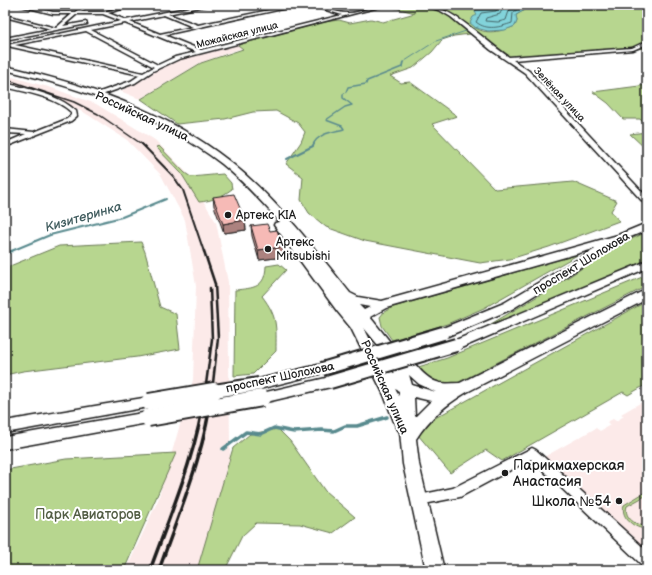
<svg xmlns="http://www.w3.org/2000/svg" width="652" height="575" viewBox="0 0 652 575" font-family="'Balsamiq Sans',sans-serif">
<style>
.built{fill:#fceae9}
.green{fill:#b7d68f;stroke:#6a7956}
.water{fill:#82d3da;stroke:#598a8e}
.lines{fill:none;stroke-linecap:round;stroke-linejoin:round}
.shore{stroke:#456568;stroke-width:1}
.stream-far4{stroke:#598a8e;stroke-width:1}
.stream-far3{stroke:#598a8e;stroke-width:1.5}
.stream-far2{stroke:#598a8e;stroke-width:2}
.stream-far1{stroke:#598a8e;stroke-width:2.5}
.stream{stroke:#598a8e;stroke-width:3.5}
.minor-casing{stroke:#1c1c1c;stroke-width:3}
.major-casing{stroke:#1c1c1c;stroke-width:3}
.minor{fill:#fff;fill-rule:evenodd}
.major{fill:#fff;fill-rule:evenodd}
.rail-far3{stroke:#1c1c1c;stroke-width:1.5}
.rail-far2{stroke:#1c1c1c;stroke-width:2}
.rail-far1{stroke:#1c1c1c;stroke-width:2.5}
.rail{stroke:#1c1c1c;stroke-width:3.5}
.major-bridge-far1-casing{stroke:#1c1c1c;stroke-width:16;stroke-linecap:butt}
.major-bridge-casing{stroke:#1c1c1c;stroke-width:20;stroke-linecap:butt}
.major-bridge-far1{stroke:#fff;stroke-width:12}
.major-bridge{stroke:#fff;stroke-width:16}
.wall{fill:#d4a09d;stroke:#1c1c1c}
.shaded-wall{fill:#ac827f;stroke:#1c1c1c}
.building{fill:#f6bab6;stroke:#1c1c1c}
.poi-dot{fill:#1c1c1c;stroke:#fff;stroke-width:1.5}
.labels{text-anchor:middle;stroke-width:4;stroke-linejoin:round;paint-order:stroke}
.far-street-label{font-size:10px;fill:#1c1c1c;stroke:#fff}
.street-label{font-size:12px;fill:#1c1c1c;stroke:#fff}
.poi-label{font-size:12px;fill:#1c1c1c;stroke:#fff;text-anchor:start}
.water-label{font-size:13px;font-style:italic;fill:#405c5e;stroke:#fff}
.near-poi-label{font-size:14px;fill:#1c1c1c;stroke:#fff;text-anchor:start}
.near-park-label{font-size:14px;fill:#525d44;stroke:#fff}
</style>
<rect width="100%" height="100%" fill="#fff"/>
<filter id="ink" filterUnits="userSpaceOnUse"><feTurbulence type="fractalNoise" baseFrequency=".025" numOctaves="2"/><feDisplacementMap in="SourceGraphic" scale="8" xChannelSelector="R" yChannelSelector="G"/><feConvolveMatrix kernelMatrix="1 2 1 2 8 2 1 2 1" color-interpolation-filters="sRGB"/></filter>
<g filter="url(#ink)">
<g class="built">
<polygon points="237,45 242,48 200,63 140,99 120,91 146,78 153,72 181,59"/>
<polygon points="5,75 52,88 96,104 155,140 186,172 216,222 228,282 231,521 214,570 126,570 158,500 193,380 196,286 185,220 161,175 127,140 85,113 58,101 5,84"/>
<polygon points="647,399 647,544 641,548 544,457 596,428 600,431 610,425 607,422 613,419 616,421 624,416 621,414"/>
</g>
<g class="green">
<path d="M390 5H499L490 8 480 9 474 26C483 36 504 31 515 26L517 21 516 15 525 10 526 5H647V48L512 59 495 47 478 33 454 36 442 40 432 52 413 68 390 76 401 83 410 82 457 116 432 124 495 189 573 182 617 201 611 211 619 221 549 247 510 259 480 263 365 241 326 227 309 213 301 200 303 177 286 164 301 142 305 132 298 123 276 111 253 112 225 119 177 124 141 99 201 63 243 49 238 45 248 42 324 22 339 20 350 23 371 19 383 22 415 13 388 6Z"/>
<polygon points="647,85 647,127 640,119 623,119 608,103 593,92"/>
<polygon points="647,132 647,150 630,134"/>
<path d="M159 146 185 173 191 177 223 174 231 183 232 189C221 197 212 201 199 202L181 173 156 147Z"/>
<polygon points="647,232 647,261 625,272 486,327 553,287 616,246"/>
<polygon points="141,242 145,252 160,307 176,314 180,349 137,357 23,371 5,375 5,268 59,246"/>
<polygon points="579,254 484,308 447,324 392,340 382,326 380,317 384,312 393,307"/>
<path d="M279 264 286 270 262 296C278 317 276 326 276 351L253 374 234 376 235 290C254 288 265 288 266 266Z"/>
<path d="M647 275V286L457 383C440 385 429 379 415 368L447 358Z"/>
<polygon points="647,301 647,384 628,395 623,392 502,461 486,450 450,473 418,435 426,423"/>
<polygon points="278,429 290,441 325,491 355,517 333,533 300,524 256,523 242,536 225,570 197,570 233,448 250,434"/>
<polygon points="176,453 124,570 5,570 5,470 66,459"/>
<path d="M647 491V495L627 506C623 518 637 526 647 526V529C635 529 620 518 624 505Z"/>
</g>
<polygon class="water" points="499,5 530,5 526,5 525,10 516,15 517,21 515,26 505,30 488,31 476,28 470,23 473,17 477,15 475,12 476,10 490,8"/>
<g class="lines">
<g class="shore">
<path d="M499 5 496 11 481 13 476 22C487 31 500 27 512 23L513 13 522 5"/>
<polyline points="504,5 500,14 486,18 485,21 498,22 506,20 509,11 515,5"/>
</g>
<polyline class="stream-far4" points="402,63 436,41 478,27"/>
<path class="stream-far3" d="M313 145C318 133 333 132 344 129L342 126 326 120 345 107 352 105 343 98V94L346 92 348 87 366 84 367 81 402 67 403 62"/>
<g class="stream-far2">
<polyline points="287,159 313,146 314,144"/>
<polyline points="9,252 50,235 122,217 166,199"/>
</g>
<polyline class="stream-far1" points="5,254 12,251"/>
<polyline class="stream" points="223,449 246,432 261,434 274,428 294,432 322,430 334,431 345,426 357,426 387,417"/>
<g class="minor-casing">
<g id="minor">
<path d="M17 5H24L53 12H75L84 5H88L80 12H104L129 5H135L108 13 126 20 201 5H209L168 14 198 25 293 5H300L164 35 201 50 342 15 310 5C323 5 334 13 347 13 359 14 373 5 387 5L179 59 153 71 135 83 99 96 97 95V93L131 81 140 75 12 47 7 45 121 21 103 14H77L63 26 86 22 87 24 5 40V38L51 29 5 17V15L56 28 72 14H53ZM164 15 193 27 160 34 130 22ZM125 23 196 52 175 57 158 65 91 30ZM86 31 154 67 143 73 15 45Z"/>
<path d="M424 5C451 5 486 42 509 57L632 48 647 41V44L633 50 513 60 529 71 647 197V203H644L525 73 491 50 451 17 441 11Z"/>
<path d="M5 83C28 89 58 94 76 111L77 116 71 121 5 147V143L26 134 5 133V129L34 132 67 119 71 115V112C55 97 26 92 5 87Z"/>
<polygon points="532,448 536,450 647,551 647,566 642,565 531,459 460,497 419,505 414,504 413,500 414,496 419,495 453,488"/>
</g>
</g>
<g class="major-casing">
<g id="major">
<path d="M5 66C84 84 165 110 229 161 276 198 313 247 350 293L358 297 382 301 618 235 647 223V230L626 239 512 309 448 336 443 337 438 336 436 333 438 330 504 303 597 248 386 308 370 317 395 348 403 349C413 361 424 379 440 383 447 384 453 383 460 383L643 291 647 290V299L467 392C447 404 429 418 416 439L419 464 444 570H426L403 464 400 432 396 427 384 395 351 328 337 311 274 225 275 223 280 222C262 202 243 181 222 164 158 115 83 88 5 70ZM359 305 370 307 364 310ZM364 328 388 357 395 374 383 365ZM409 375 419 384 436 392 412 385ZM395 389 399 391V396ZM414 397 431 401 415 417Z"/>
<polygon points="647,261 647,268 461,348 456,349 451,348 449,345 451,342"/>
<polygon points="322,364 327,366 329,369 327,372 259,389 254,388 252,384 254,380 259,379"/>
<polygon points="330,377 335,378 337,382 335,386 262,403 257,402 255,398 257,394 262,393"/>
<polygon points="149,397 154,398 156,402 154,406 5,433 5,421"/>
<polygon points="148,412 153,414 156,418 153,422 5,449 5,437"/>
</g>
</g>
<use href="#minor" class="minor"/>
<use href="#major" class="major"/>
<polyline class="rail-far3" points="5,79 74,102 98,114 143,145"/>
<polyline class="rail-far2" points="142,144 173,176 183,190 204,252"/>
<g class="rail-far1">
<polyline points="204,251 215,284 218,338 212,392"/>
<polyline points="205,392 212,339 210,288"/>
</g>
<g class="rail">
<path d="M150 570C171 512 197 453 205 391"/>
<path d="M159 570C179 512 205 453 212 391"/>
</g>
<g class="major-bridge-far1-casing">
<g id="major-bridge-far1">
<polyline points="322,369 443,333"/>
<polyline points="330,382 456,345"/>
<polyline points="208,392 259,384"/>
</g>
</g>
<g class="major-bridge-casing">
<g id="major-bridge">
<polyline points="149,402 214,391"/>
<polyline points="148,418 262,398"/>
</g>
</g>
<use href="#major-bridge-far1" class="major-bridge-far1"/>
<use href="#major-bridge" class="major-bridge"/>
</g>
<g class="wall">
<polygon points="213,197 245,220 246,230 224,233 214,206"/>
<polygon points="251,226 270,231 283,247 284,257 259,260 252,236"/>
</g>
<g class="shaded-wall">
<polygon points="245,220 246,230 224,233 223,224"/>
<polygon points="283,247 284,257 259,260 258,250"/>
</g>
<g class="building">
<polygon points="234,194 245,220 223,224 213,197"/>
<polygon points="267,224 270,231 277,230 283,247 258,250 251,226"/>
</g>
</g>
<g class="poi-dot">
<circle cx="228" cy="215" r="4"/>
<circle cx="268" cy="249" r="4"/>
<circle cx="505" cy="473" r="4"/>
<circle cx="619" cy="501" r="4"/>
</g>
<g class="labels">
<g class="far-street-label">
<text transform="translate(237 34) rotate(-14)" y="4">Можайская улица</text>
<text transform="translate(560 94) rotate(47)" y="4">Зелёная улица</text>
</g>
<g class="street-label">
<text transform="translate(142 116) rotate(25)" y="4">Российская улица</text>
<text transform="translate(581 263) rotate(-31)" y="4">проспект Шолохова</text>
<text transform="translate(280 377) rotate(-12)" y="4">проспект Шолохова</text>
<text transform="translate(385 387) rotate(66)" y="4">Российская улица</text>
</g>
<g class="poi-label">
<text x="236" y="219">Артекс KIA</text>
<text x="276" y="246">Артекс<tspan x="276" dy="14">Mitsubishi</tspan></text>
</g>
<g class="water-label">
<text transform="translate(83 216) rotate(-16)" y="5">Кизитеринка</text>
</g>
<g class="near-poi-label">
<text x="513" y="470">Парикмахерская<tspan x="513" dy="16">Анастасия</tspan></text>
<text x="611" y="506" text-anchor="end">Школа №54</text>
</g>
<g class="near-park-label">
<text x="88" y="519">Парк Авиаторов</text>
</g>
</g>
<rect width="652" height="575" fill="none" stroke="#fff" stroke-width="20"/>
<rect x="10" y="10" width="632" height="555" fill="none" stroke="#1c1c1c" stroke-width="1.5" filter="url(#ink)"/>
</svg>
